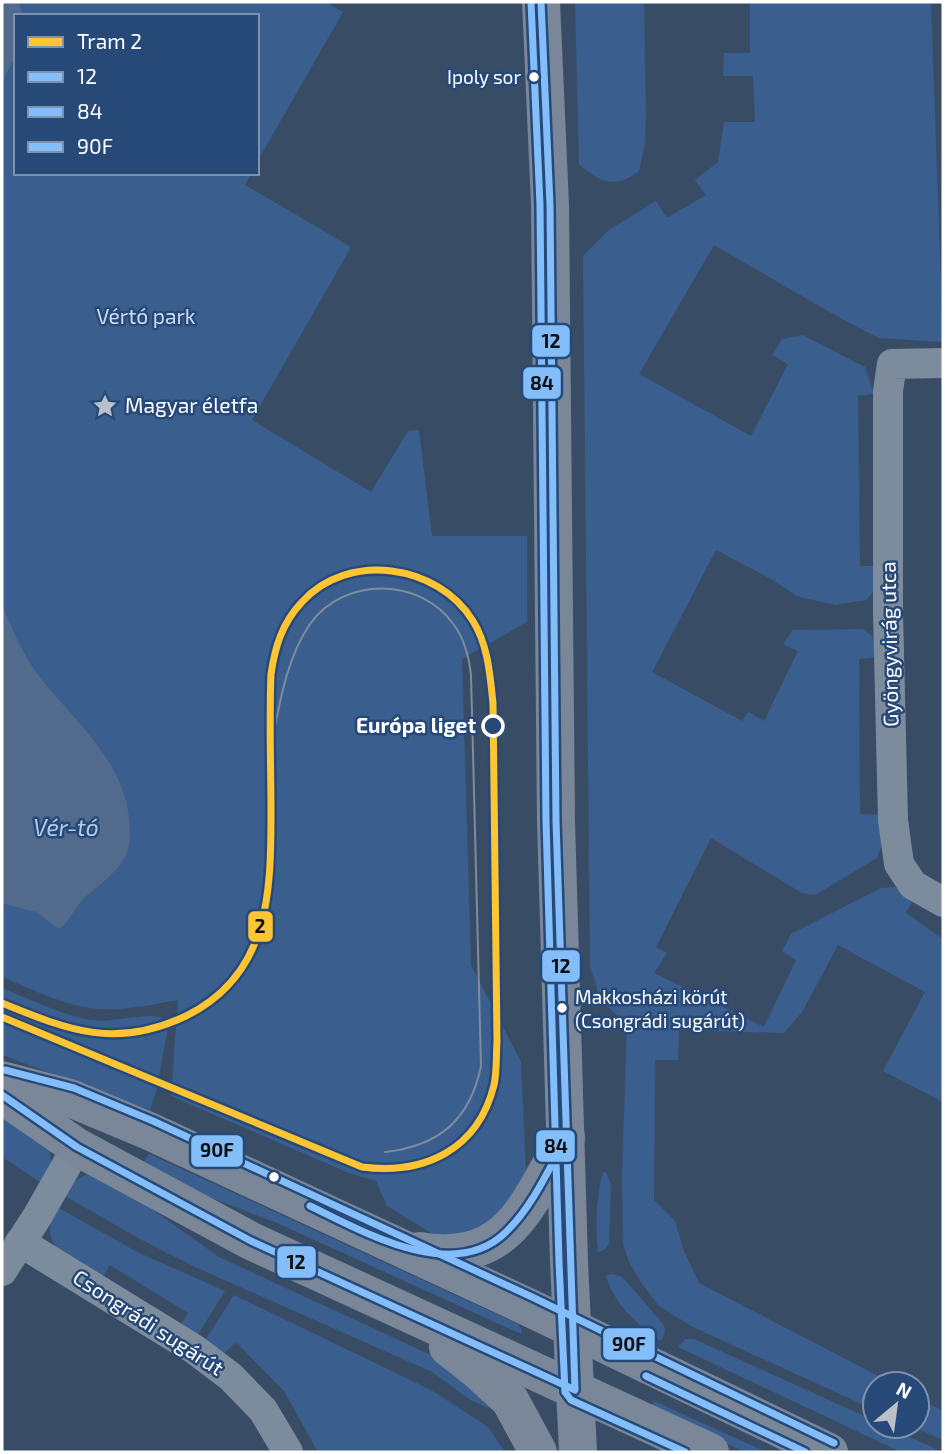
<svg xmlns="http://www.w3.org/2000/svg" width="945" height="1454" viewBox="0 0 945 1454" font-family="'Exo 2',sans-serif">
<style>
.green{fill:#3a5f8f}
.water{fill:#526a8c}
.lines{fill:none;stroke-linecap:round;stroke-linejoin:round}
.street{stroke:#7d8c9d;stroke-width:30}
.secondary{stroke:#798799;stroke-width:38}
.tram{stroke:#7f8c9d;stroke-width:2}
.bus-1-casing{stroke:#274978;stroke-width:12}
.bus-2-casing{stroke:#274978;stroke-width:12}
.bus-3-casing{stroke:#274978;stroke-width:12}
.bus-1{stroke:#84befa;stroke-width:7}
.bus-2{stroke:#84befa;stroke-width:7}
.bus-3{stroke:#84befa;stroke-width:7}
.tram-1-casing{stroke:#274978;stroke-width:12}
.tram-1{stroke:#fdc434;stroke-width:7}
.bus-dot{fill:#fff;stroke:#274978;stroke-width:2.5}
.stop-dot{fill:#274978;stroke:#fff;stroke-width:3.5}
.labels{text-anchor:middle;stroke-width:5;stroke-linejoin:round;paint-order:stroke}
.bus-label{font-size:19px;fill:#fff;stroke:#274978;text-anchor:end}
.park-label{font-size:21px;fill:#cbdcf2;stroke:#274978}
.poi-label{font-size:21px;fill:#fff;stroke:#274978;text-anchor:start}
.street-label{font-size:21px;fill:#fff;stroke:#274978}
.stop-label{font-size:21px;font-weight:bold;fill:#fff;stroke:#274978;text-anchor:end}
.water-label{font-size:23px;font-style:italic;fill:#b4cceb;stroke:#274978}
.line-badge{stroke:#274978;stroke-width:2.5}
.pale-badge-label{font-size:19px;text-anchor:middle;font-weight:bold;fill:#111}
</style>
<rect width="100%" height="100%" fill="#394c66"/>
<g class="green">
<path d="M2 2H326L343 12 257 162V16H16V173H251L245 185 351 247 252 420 371 492 408 431 419 430 432 536H527V622L462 659 471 965 521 1062 526 1172 509 1216 446 1242 387 1206 376 1181 349 1173 171 1096 178 1000C150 1005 120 1012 90 1008 60 1004 30 988 2 977Z"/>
<path d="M575 2H644L646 114 645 143 639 171C615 189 600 183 579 164Z"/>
<polygon points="750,2 931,2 943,342 879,338 840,318 714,245 639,374 751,436 788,364 772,355 782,339 802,335 865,367 874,394 858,396 860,566 877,566 877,587 866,600 835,605 797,596 771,579 716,550 652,672 742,721 748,712 764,721 798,651 783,644 793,630 863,629 872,636 877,657 859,659 860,814 881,815 883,841 877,858 815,895 802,893 711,838 656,947 667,953 654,973 764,1027 796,960 782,951 791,934 881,888 897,887 914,898 906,913 943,939 943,1102 883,1071 925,992 838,945 802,1012 784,1033 679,1030 678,1060 655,1060 654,1200 675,1221 684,1251 699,1283 894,1384 875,1384 875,1410 693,1327 659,1306 642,1284 629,1262 623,1244 622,1175 627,1024 601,1001 590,966 583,256 609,230 656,201 667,218 706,195 695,180 718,162 724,122 755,122 753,76 723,76 724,53 750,53"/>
<path d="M2 988C30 999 61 1015 91 1020 113 1023 145 1012 163 1018L168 1028 156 1092 150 1110 2 1055Z"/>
<polygon points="2,1117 48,1146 52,1164 43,1184 2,1157"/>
<polygon points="149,1154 518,1324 522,1331 521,1334 277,1223 201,1194 141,1166"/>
<path d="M606 1172 611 1184 609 1244 604 1250 598 1252C595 1226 596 1198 603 1173Z"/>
<polygon points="87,1174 129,1193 219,1257 444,1361 494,1410 472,1401 432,1372 193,1266 140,1239 63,1195 73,1182"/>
<path d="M57 1207 137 1252 225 1291 195 1339 179 1328 188 1313 110 1265 101 1279C72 1260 34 1247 57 1207Z"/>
<path d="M612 1274C617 1276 619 1275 623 1278 626 1281 663 1323 664 1326 666 1332 664 1337 660 1341 637 1324 614 1304 606 1276Z"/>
<polygon points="234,1295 431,1390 488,1427 505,1452 318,1452 284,1391 236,1342 222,1355 203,1344"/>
<polygon points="685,1339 694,1339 875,1421 875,1426 886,1426 942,1452 901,1452 678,1347"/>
<polygon points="917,1397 943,1411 943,1440 911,1426 917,1426"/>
<polygon points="654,1401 766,1452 745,1452 651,1409"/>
</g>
<g class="water">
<polygon points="2,2 18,2 23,16 16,16 16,54 2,83"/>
<path d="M2 605C13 631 24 658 42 680 76 722 123 761 129 818 130 831 131 843 126 855 117 872 100 885 85 897 74 907 71 921 59 929L36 912 2 903Z"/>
</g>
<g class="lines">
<g class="street">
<polyline points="943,363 892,364 888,391 888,613 893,820 899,864 913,885 943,902"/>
<polyline points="20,1242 194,1349 231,1377 263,1410 288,1452"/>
<polyline points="2,1271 37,1217 77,1147"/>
</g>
<g class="secondary">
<polyline points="541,2 550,205 556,821 569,1262 578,1452"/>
<polyline points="2,1080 70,1098 149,1131 528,1307 829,1452"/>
<polyline points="2,1095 77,1147 251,1241 710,1452"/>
<path d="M419 1251C510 1266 528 1203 566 1137"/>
<polyline points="448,1347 476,1369 510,1400 538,1452"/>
</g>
<path class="tram" d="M271 747C279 706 286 659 310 624 344 576 421 577 454 625 465 640 469 657 471 675L481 1066C470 1120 439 1146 385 1152"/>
<g class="bus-1-casing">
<g id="bus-1">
<polyline points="2,1095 77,1147 251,1241 575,1390 556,821 550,205 541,2"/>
<path d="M310 1206C364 1232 453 1284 506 1232 533 1206 549 1168 567 1136"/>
</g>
</g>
<g class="bus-2-casing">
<g id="bus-2">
<polyline points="531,2 540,205 546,821 559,1262 565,1392 571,1400 685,1452"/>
<polyline points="646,1376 805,1452"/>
</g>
</g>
<g class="bus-3-casing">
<polyline id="bus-3" points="5,1070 74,1088 153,1121 532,1297 834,1443"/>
</g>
<use href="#bus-1" class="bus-1"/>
<use href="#bus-2" class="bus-2"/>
<use href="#bus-3" class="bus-3"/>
<g class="tram-1-casing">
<path id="tram-1" d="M2 1003C70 1031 116 1049 186 1016 269 975 271 895 271 813 271 767 269 720 271 674 275 647 282 623 302 602 348 551 438 564 473 621 488 645 490 675 493 703L497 1042C496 1056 497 1071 494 1085 478 1150 424 1175 362 1167L2 1017"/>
</g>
<use href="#tram-1" class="tram-1"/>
</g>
<defs>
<g id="sight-bare" transform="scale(1.89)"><path d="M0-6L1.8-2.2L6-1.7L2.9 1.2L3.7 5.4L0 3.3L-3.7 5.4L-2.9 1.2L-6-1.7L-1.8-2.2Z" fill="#bac0c9" stroke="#274978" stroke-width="2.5" paint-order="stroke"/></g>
</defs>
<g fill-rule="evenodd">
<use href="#sight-bare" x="105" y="406"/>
</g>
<g class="bus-dot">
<circle cx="534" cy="77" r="6"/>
<circle cx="562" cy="1008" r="6"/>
<circle cx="274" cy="1177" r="6"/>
</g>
<circle class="stop-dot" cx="493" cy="726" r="10"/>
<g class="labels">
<g class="bus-label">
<text x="521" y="84">Ipoly sor</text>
<text x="575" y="1004" text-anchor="start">Makkosházi körút<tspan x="575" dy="24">(Csongrádi sugárút)</tspan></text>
</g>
<g class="park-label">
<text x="146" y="324">Vértó park</text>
</g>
<g class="poi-label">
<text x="125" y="413">Magyar életfa</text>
</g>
<g class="street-label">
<text transform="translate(890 644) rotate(-91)" y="7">Gyöngyvirág utca</text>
<text transform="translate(148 1323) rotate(33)" y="7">Csongrádi sugárút</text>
</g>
<g class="stop-label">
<text x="476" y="733">Európa liget</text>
</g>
<g class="water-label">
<text x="66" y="836">Vér-tó</text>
</g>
</g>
<g class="line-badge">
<rect x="531" y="324" width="40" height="34" rx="7" fill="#84befa"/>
<rect x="522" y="366" width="40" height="34" rx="7" fill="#84befa"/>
<rect x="247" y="910" width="27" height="33" rx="7" fill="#fdc434"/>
<rect x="541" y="949" width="40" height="34" rx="7" fill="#84befa"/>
<rect x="535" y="1129" width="41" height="34" rx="7" fill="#84befa"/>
<rect x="190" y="1134" width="54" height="34" rx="7" fill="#84befa"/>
<rect x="276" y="1245" width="41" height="34" rx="7" fill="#84befa"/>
<rect x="602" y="1327" width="54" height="34" rx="7" fill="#84befa"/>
</g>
<g class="pale-badge-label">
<text x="551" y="348">12</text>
<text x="542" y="390">84</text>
<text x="260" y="933">2</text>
<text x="561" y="973">12</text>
<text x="556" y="1153">84</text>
<text x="217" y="1157">90F</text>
<text x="296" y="1269">12</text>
<text x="629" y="1351">90F</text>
</g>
<rect width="945" height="1454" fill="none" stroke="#ffffff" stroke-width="7"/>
<rect x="14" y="14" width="245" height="161" fill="#274978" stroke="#7d92ae" stroke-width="2"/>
<rect x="28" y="37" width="35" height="10" fill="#fdc434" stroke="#7d92ae" stroke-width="2"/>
<text x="77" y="49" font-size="21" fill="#ffffff">Tram 2</text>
<rect x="28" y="72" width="35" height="10" fill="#84befa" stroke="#7d92ae" stroke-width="2"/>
<text x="77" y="84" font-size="21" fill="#ffffff">12</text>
<rect x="28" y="107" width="35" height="10" fill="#84befa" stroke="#7d92ae" stroke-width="2"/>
<text x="77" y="119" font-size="21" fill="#ffffff">84</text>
<rect x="28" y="142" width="35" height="10" fill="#84befa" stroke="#7d92ae" stroke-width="2"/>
<text x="77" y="154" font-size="21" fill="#ffffff">90F</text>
<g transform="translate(896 1405) rotate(29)"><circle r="33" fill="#274978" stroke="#7d92ae" stroke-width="2"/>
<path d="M0-5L12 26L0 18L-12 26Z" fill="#bac0c9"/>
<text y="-10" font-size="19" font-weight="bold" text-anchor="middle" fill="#ffffff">N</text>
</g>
</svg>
